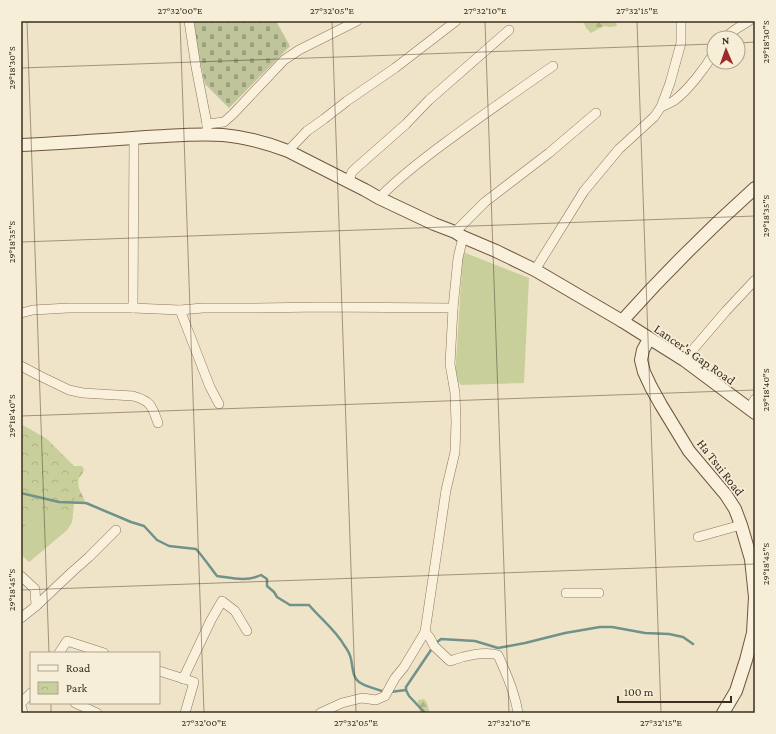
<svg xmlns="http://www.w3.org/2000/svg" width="776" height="734" viewBox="0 0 776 734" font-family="'Crimson Pro',serif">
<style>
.forest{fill:url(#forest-firs)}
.cemetery{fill:url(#cemetery-stones)}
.park{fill:url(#park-crowns)}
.garden{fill:#c9cf9b}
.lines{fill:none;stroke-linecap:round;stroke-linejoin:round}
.stream{stroke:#6f938a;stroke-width:2.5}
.street-casing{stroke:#8d765c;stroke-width:10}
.secondary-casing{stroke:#6f573f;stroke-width:14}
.street{stroke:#faf1dc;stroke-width:9}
.secondary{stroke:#faf1dc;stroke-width:12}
.ticks{fill:none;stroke:#3d2e20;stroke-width:1;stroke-opacity:0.45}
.labels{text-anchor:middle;stroke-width:3.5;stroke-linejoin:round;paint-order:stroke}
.street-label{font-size:13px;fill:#3d2e20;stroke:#f7eed8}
.neatline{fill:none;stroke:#3d2e20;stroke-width:1.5}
.ticks-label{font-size:10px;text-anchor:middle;fill:#3d2e20}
</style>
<defs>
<pattern id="forest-firs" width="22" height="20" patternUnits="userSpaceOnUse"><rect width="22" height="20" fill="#c9cf9b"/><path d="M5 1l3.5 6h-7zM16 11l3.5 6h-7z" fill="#aeb285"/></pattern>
<pattern id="cemetery-stones" width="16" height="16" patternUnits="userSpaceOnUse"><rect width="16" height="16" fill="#bfc49a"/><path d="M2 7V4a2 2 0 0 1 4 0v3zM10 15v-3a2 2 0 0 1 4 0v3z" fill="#9ca07d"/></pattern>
<pattern id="park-crowns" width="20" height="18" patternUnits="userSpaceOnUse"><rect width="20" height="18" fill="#c9cf9b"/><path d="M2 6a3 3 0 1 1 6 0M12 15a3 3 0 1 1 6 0" fill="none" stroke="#aeb285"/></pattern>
</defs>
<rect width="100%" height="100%" fill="#f0e4c8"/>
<g class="forest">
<polygon points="575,21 616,21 617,26 610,27 604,26 591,33 586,28 584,23"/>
<path d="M74 466H82L84 470C83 473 80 476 79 478 76 486 82 494 85 501L79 504H71L66 470Z"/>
<path d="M424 699C428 703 428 707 430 713H421C418 708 417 706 418 700Z"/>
</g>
<polygon class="cemetery" points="192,21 276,21 290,46 229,108 205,84"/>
<polygon class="park" points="21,424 47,439 78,470 72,522 67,530 29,562 21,554"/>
<g class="garden">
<polygon points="463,252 529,278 524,383 461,385 455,378"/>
<polygon points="30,503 72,522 67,530 29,562 21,554 21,546"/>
</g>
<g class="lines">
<g class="stream">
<path d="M21 493 59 502 86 503 131 522 144 526 157 540 169 546 196 549C204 558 210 567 217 576 232 578 247 582 261 575L267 579V586L274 592 277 597 290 605H309C320 618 336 631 344 645 347 649 350 654 351 659 353 667 352 677 359 682 366 687 377 689 385 692"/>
<polyline points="436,643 441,639 475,641 498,648 525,643 565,633 600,627 612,627 645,633 669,634 683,637 693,644"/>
<polyline points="406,690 406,687 433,647"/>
<polyline points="390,692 406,690 409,696 425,713"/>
</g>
<g class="street-casing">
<g id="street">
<polyline points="189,21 196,67 207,124 207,130"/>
<polyline points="724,38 736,29 749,21"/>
<path d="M661 107C665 105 671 103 675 100 689 89 705 68 714 53"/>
<polyline points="207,124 224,122 233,114 284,60 299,50 357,21"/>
<polyline points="288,151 307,131 324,119 347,101 395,68 456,21"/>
<polyline points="348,182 352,172 356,168 406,124 429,100 509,30"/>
<path d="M379 198C399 177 423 159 446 142 481 116 517 91 553 66"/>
<polyline points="455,232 485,202 549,153 596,113"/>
<polyline points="535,270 584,191 619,149 654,117 661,107 670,83 681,43 681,21"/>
<polyline points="133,308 134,138"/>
<polyline points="180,310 210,387 219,404"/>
<polyline points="21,313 33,310 68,308 133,308 180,310 203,308 256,308 321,307 453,308"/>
<polyline points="684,360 726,311 755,280"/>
<path d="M21 366 40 376 69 390 83 393 133 396C151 401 152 406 158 423"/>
<polyline points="749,409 755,399"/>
<polyline points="698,537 741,525"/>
<polyline points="21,576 35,589 36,606"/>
<polyline points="566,593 599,593"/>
<polyline points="21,618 36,606 72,572 89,557 116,530"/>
<path d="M425 632 430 638 434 646 450 661C463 656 484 651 498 655 506 673 515 693 518 713"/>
<polyline points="59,653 67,641 104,653"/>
<polyline points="159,671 194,682 185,713"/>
<polyline points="183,679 211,620 222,601 235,611 247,631"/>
<polyline points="21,703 31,693"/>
<polyline points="75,703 97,713"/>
<polyline points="21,706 23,713"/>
<polyline points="320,713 342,703 362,698 376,700 385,696 395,678 404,667 425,632 446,490 455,452 456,422 455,393 450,364 453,308 458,258 463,237"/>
</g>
</g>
<g class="secondary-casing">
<g id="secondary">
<path d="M21 145C63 143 105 140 146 137 172 136 197 133 223 135 245 137 267 143 288 151L365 190 379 198 434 224 455 232 463 237 496 251 535 270 622 321 684 360 755 413"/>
<path d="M622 321C664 274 708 230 755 188"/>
<polyline points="649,339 643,350 641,360 644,372 651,387 661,405 689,451 726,495 735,509 741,525 751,559 755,597 753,633 746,660 736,691 723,713"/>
</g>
</g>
<use href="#street" class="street"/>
<use href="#secondary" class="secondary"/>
</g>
<path class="ticks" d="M27 21 49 653M180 21 204 713M332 21 356 713M485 21 509 713M637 21 661 713M738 43 755 42M21 68 714 44M21 242 755 216M21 416 755 390M21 590 755 564M51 703V713"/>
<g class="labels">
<g class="street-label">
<text transform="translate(695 354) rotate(35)" y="5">Lancer's Gap Road</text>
<text transform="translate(721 467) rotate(52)" y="5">Ha Tsui Road</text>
</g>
</g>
<rect width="776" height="734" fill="none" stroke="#f7eed8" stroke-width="44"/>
<rect x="30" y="652" width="130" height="52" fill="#f7eed8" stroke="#ada18e"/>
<rect x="38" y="665" width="20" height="6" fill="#faf1dc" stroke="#ada18e"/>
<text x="66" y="672" font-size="12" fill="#3d2e20">Road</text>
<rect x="38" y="682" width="20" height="12" fill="url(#park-crowns)" stroke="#ada18e"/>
<text x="66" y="692" font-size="12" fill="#3d2e20">Park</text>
<g transform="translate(726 50) rotate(358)"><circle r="19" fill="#f7eed8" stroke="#ada18e"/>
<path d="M0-3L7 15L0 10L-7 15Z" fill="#9e2a2b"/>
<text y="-6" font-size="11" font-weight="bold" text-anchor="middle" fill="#3d2e20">N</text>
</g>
<path d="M618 696v6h113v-6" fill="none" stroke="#3d2e20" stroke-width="2"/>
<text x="624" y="696" font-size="12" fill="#3d2e20" stroke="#f7eed8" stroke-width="3" paint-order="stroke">100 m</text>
<rect x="22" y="22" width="732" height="690" class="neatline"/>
<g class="ticks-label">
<text x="180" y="14">27°32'00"E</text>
<text x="332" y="14">27°32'05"E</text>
<text x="485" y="14">27°32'10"E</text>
<text x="637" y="14">27°32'15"E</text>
<text transform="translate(765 42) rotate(-90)" y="4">29°18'30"S</text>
<text transform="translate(11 68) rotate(-90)" y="4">29°18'30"S</text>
<text transform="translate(765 216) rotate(-90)" y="4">29°18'35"S</text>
<text transform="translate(11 242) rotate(-90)" y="4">29°18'35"S</text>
<text transform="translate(765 390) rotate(-90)" y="4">29°18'40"S</text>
<text transform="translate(11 416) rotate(-90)" y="4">29°18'40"S</text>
<text transform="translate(765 564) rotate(-90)" y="4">29°18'45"S</text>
<text transform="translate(11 590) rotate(-90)" y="4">29°18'45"S</text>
<text x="204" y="726">27°32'00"E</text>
<text x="356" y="726">27°32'05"E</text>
<text x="509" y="726">27°32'10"E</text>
<text x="661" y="726">27°32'15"E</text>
</g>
</svg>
